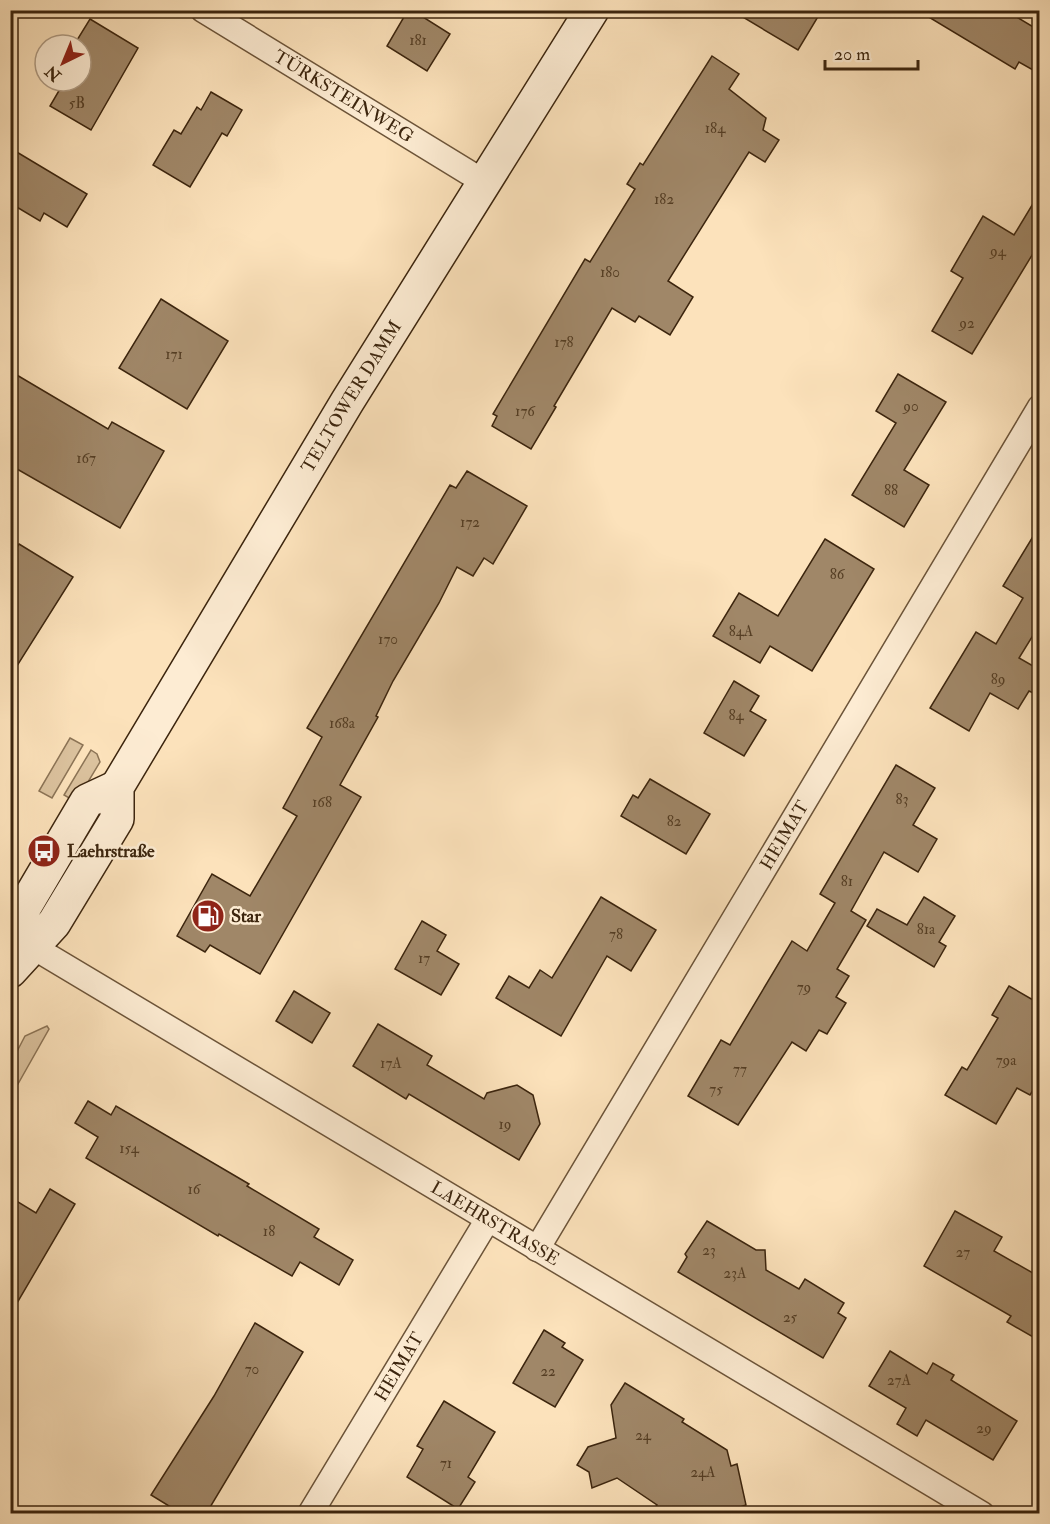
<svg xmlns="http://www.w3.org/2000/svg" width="1050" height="1524" viewBox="0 0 1050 1524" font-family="'IM FELL Double Pica',serif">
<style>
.green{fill:#dbc29e;stroke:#8c7456;stroke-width:1.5}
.building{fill:#a08768;stroke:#3c250e;stroke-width:1.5}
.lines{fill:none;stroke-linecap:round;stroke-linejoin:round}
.street-casing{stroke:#6c5439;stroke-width:27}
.secondary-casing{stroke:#3c250e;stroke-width:36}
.street{stroke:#fdecd3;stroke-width:24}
.secondary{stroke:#fdecd3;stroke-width:33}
.labels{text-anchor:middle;stroke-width:5;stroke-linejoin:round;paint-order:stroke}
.number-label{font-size:15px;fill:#553e24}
.street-label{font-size:18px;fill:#3c250e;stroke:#fdecd3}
.poi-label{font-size:18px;font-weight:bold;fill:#3c250e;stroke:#fdecd3;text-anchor:start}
</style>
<rect width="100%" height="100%" fill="#fce2bb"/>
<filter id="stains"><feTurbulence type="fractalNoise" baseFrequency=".00333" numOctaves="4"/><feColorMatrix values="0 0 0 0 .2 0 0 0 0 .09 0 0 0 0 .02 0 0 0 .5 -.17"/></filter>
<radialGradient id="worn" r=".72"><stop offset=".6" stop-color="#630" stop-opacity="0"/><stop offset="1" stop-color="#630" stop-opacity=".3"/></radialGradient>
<g class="green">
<polygon points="70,738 83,745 52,798 39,791"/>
<polygon points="91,750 97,754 100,762 76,802 64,795"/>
<polygon points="47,1026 49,1029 14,1091 11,1089 11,1063 25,1036"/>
</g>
<g class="building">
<polygon points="408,10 412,10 450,34 427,71 387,46"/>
<polygon points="731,10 822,10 798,50"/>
<polygon points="917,10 1005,10 1040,31 1040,74 1019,62 1015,69"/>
<polygon points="90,19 138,48 91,130 50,106 60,89 51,84 53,81 81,81 81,45 74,45"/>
<polygon points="712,56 739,74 729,89 766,118 763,130 779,140 765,162 749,152 668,281 693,297 670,335 639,316 635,322 612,308 554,406 556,407 531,449 492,426 497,416 493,414 585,259 590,262 635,189 627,184 640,163 643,165"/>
<polygon points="211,92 242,110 227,136 222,133 190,187 153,165 174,130 181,134 197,107 201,110"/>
<polygon points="10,148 87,194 67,227 44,213 40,221 10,203"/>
<polygon points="1040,192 1040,242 972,354 932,331 963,278 951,271 983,216 1014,235"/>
<polygon points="161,299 228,341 187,409 119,368"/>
<polygon points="10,371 108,429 112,422 164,451 120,528 10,465"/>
<polygon points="898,374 946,402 904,470 929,485 904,527 852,495 896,423 876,411"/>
<polygon points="467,471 527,506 493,564 484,558 473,576 457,567 439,603 393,681 376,716 378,717 340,785 361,797 260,974 210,945 205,952 177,936 212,874 250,896 297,816 283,808 322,737 307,728 450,485 456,488"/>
<polygon points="1040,525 1040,624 1019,658 1040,670 1040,696 1029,691 1018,709 990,693 969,731 930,708 976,632 996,644 1023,598 1003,586"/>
<polygon points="825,539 874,569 812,671 770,646 760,663 713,636 739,593 778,616"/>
<polygon points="19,544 73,577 10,677 10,558"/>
<polygon points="734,681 759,696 750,711 766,720 744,756 704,733"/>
<polygon points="896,765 935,788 913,825 937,839 918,872 884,852 851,911 866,920 837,969 849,976 836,997 846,1003 827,1034 819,1030 806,1051 792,1042 738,1125 688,1096 721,1040 730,1045 792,941 807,951 835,903 820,894"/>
<polygon points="650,779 710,814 686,854 621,816 633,795 638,798"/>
<polygon points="601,897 656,930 631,971 607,956 561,1036 496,998 509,976 529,988 540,970 552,978"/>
<polygon points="924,897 955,916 939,942 946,946 934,967 867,926 877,909 907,925"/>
<polygon points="422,921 446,935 437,951 459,964 441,995 395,969"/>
<polygon points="1009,986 1040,1004 1040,1079 1030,1095 1017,1088 996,1124 945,1095 962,1067 967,1070 998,1018 992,1015"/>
<polygon points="294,991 330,1013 312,1043 276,1021"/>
<polygon points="378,1024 432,1056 427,1065 484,1099 487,1093 517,1085 533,1095 540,1124 519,1160 409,1094 406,1099 353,1066"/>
<polygon points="88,1101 111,1115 116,1106 249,1184 247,1186 319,1229 314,1237 353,1260 339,1285 300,1262 292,1276 219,1234 218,1236 86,1158 98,1137 75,1123"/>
<polygon points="50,1189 75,1204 10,1315 10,1197 36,1213"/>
<polygon points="955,1211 1002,1237 994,1251 1040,1277 1040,1341 1007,1322 1011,1316 924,1266"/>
<polygon points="707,1221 756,1250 765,1250 766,1270 799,1289 805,1279 844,1303 838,1313 846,1318 823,1358 678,1272 687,1257 685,1254"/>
<polygon points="255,1323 303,1352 206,1514 182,1514 151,1495 214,1396"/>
<polygon points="544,1330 565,1343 562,1347 583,1360 555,1407 513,1383"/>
<polygon points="890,1351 927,1374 933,1363 954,1375 951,1380 1017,1421 993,1460 926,1420 917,1436 897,1424 906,1408 869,1386"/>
<polygon points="625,1383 684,1419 682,1422 727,1450 731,1466 737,1464 746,1505 718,1514 651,1514 657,1505 617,1478 592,1488 589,1472 577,1465 588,1447 616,1438 611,1405"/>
<polygon points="444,1401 495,1432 468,1477 475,1482 458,1509 407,1477 423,1449 417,1446"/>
</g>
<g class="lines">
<g class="street-casing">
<g id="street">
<path id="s1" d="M203 10 484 182"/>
<path id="s2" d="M18 938 982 1514"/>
<path id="s3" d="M537 1249 1040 407"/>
<path id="s4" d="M310 1514 488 1219"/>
</g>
</g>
<g class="secondary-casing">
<g id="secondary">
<polyline points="10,950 25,906 87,801 117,787"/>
<path id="s5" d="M10 971 54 923 117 819V787L347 402 592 10"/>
</g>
</g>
<use href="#street" class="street"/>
<use href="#secondary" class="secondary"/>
</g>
<defs>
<g id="bus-disc" transform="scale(1.725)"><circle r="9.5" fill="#8f2418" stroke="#fdecd3"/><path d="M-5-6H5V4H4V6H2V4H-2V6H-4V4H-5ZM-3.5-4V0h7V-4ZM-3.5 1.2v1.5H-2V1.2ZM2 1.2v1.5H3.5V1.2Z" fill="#fff"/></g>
<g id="fuel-disc" transform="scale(1.725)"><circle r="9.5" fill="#8f2418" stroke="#fdecd3"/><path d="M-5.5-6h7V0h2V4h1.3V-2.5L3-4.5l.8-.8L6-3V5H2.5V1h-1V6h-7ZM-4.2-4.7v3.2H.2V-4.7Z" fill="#fff"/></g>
</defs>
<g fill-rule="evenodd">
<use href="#bus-disc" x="44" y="851"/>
<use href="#fuel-disc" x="208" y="916"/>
</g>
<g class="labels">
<g class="number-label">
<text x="418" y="45">181</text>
<text x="77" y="108">5B</text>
<text x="715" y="133">184</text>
<text x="664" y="204">182</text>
<text x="998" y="256">94</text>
<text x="610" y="277">180</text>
<text x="967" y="328">92</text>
<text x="564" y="347">178</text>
<text x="174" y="359">171</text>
<text x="911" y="411">90</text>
<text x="525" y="416">176</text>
<text x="86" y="463">167</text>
<text x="891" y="495">88</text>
<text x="470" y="527">172</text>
<text x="837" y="579">86</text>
<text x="741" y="636">84A</text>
<text x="388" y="644">170</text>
<text x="998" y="684">89</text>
<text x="736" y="720">84</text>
<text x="342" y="728">168a</text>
<text x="902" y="804">83</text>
<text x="322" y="807">168</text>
<text x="674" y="826">82</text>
<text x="847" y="886">81</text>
<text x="926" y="934">81a</text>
<text x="616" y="939">78</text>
<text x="424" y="963">17</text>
<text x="804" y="992">79</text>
<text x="1006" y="1065">79a</text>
<text x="391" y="1068">17A</text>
<text x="740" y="1074">77</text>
<text x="716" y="1094">75</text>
<text x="505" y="1129">19</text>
<text x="129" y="1153">154</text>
<text x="194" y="1194">16</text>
<text x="269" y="1236">18</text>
<text x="709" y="1255">23</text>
<text x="963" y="1257">27</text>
<text x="735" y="1278">23A</text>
<text x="790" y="1322">25</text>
<text x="252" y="1374">70</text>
<text x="548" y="1376">22</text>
<text x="899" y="1385">27A</text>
<text x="984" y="1433">29</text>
<text x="643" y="1440">24</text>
<text x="446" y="1468">71</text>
<text x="703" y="1477">24A</text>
</g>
<g class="street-label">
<text dy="6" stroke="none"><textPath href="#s1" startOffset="165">TÜRKSTEINWEG</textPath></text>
<text dy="6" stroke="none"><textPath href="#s5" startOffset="674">TELTOWER DAMM</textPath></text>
<text dy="6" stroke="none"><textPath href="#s3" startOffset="482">HEIMAT</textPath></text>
<text dy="6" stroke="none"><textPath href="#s2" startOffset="556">LAEHRSTRASSE</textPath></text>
<text dy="6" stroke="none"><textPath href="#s4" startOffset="172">HEIMAT</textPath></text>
</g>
<g class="poi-label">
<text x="67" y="857">Laehrstraße</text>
<text x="231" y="922">Star</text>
</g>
</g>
<rect width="1050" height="1524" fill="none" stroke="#fce2bb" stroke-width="36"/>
<rect x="12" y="12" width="1026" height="1500" fill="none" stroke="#3c250e" stroke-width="3"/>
<rect x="18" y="18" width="1014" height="1488" fill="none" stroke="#3c250e" stroke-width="1.5"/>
<g transform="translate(63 63) rotate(223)"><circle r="28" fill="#fdecd3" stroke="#b09c84" stroke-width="1.5"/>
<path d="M0-4.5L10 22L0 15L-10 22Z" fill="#8f2418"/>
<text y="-9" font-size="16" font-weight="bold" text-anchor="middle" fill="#3c250e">N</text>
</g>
<path d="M825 60v9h93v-9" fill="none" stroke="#3c250e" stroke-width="3"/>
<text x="834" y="60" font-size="18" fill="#3c250e" stroke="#fdecd3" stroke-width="4.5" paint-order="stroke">20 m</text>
<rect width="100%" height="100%" filter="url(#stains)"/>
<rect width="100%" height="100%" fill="url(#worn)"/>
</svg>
